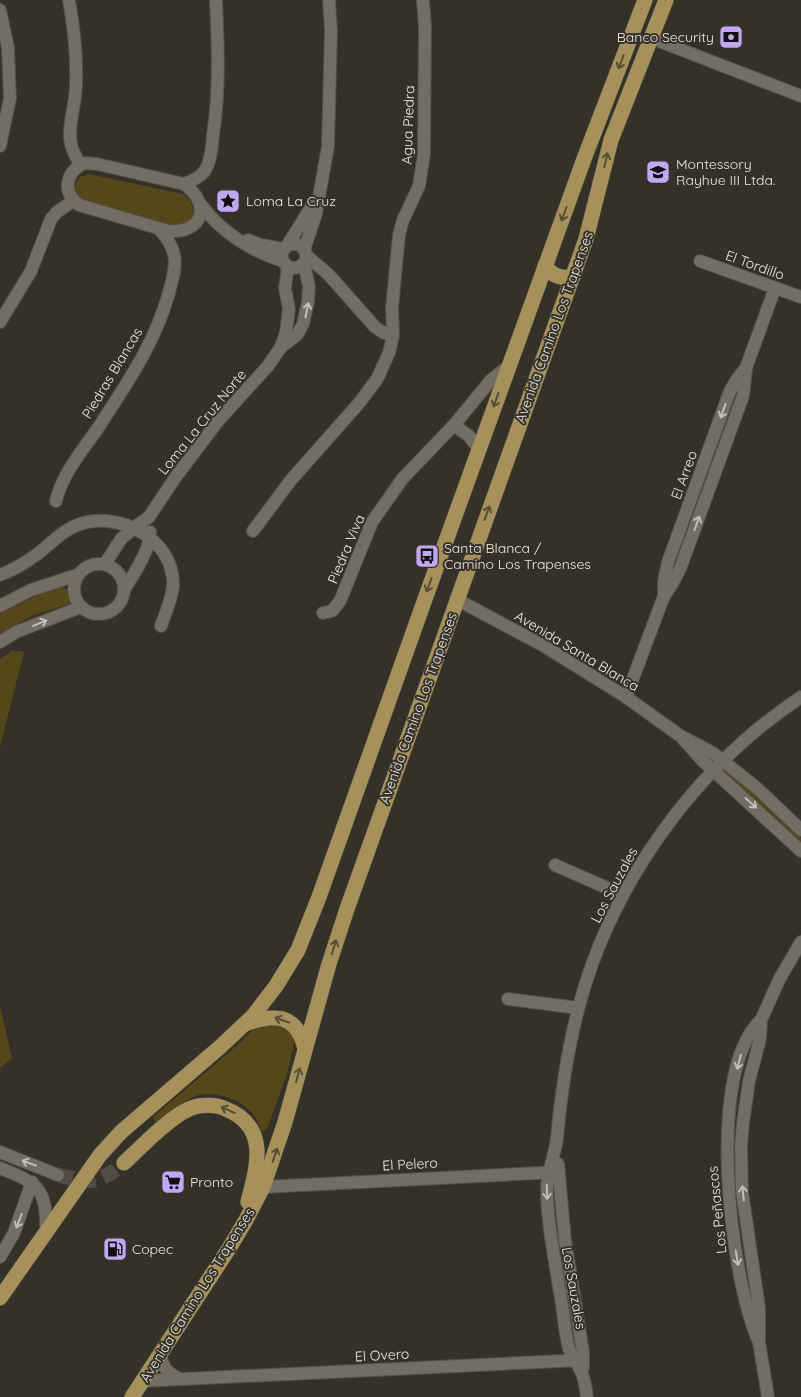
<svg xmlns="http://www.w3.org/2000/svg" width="801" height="1397" viewBox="0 0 801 1397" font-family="Quicksand,sans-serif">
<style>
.green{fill:#56471a}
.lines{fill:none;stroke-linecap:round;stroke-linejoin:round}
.major-tunnel{stroke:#504d44;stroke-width:15;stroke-dasharray:15 8;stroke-linecap:butt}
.minor-casing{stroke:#524f48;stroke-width:14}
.major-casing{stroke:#524f48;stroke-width:16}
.minor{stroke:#726e64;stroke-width:12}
.major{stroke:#a6915b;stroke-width:15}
.oneway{stroke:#564e37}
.oneway2{stroke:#c1beb7}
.labels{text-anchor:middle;stroke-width:4;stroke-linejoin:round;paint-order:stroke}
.poi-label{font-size:14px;fill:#ece9e4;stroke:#343128;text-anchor:start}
.street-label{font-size:14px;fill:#ece9e4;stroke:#343128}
</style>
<rect width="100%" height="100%" fill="#343128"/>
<g class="green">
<path d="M89 174 183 194C195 203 199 219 182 226 179 227 174 227 170 227L82 203 77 198 74 188 79 177Z"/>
<polygon points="63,586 67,590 71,599 69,604 34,615 0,634 0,614 40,594"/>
<polygon points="13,650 24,652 0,747 0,659"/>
<polygon points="725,771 747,788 801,838 801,843 724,773"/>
<polygon points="0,1006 12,1058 0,1068"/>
<path d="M264 1017 296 1035 287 1074 267 1129 263 1131 261 1130C258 1117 248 1107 237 1101 225 1096 213 1092 199 1095 178 1100 138 1142 120 1158L157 1125 153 1117 241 1042Z"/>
</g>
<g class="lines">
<path class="major-tunnel" d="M58 1175C91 1182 96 1186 124 1163"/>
<g class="minor-casing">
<g id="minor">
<path d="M69 0C74 28 77 56 76 85 76 103 67 127 71 144 72 151 77 158 80 165"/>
<polyline points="0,10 8,48 10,98 0,146"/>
<polyline points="651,38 801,96"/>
<path d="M85 163 97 164 184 184C213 205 202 234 168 231L79 205C61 192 66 171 85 163Z"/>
<path d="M184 184C192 181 199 178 204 172 211 162 212 147 213 135 220 90 218 45 216 0"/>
<path d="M202 206C221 232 253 252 283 261"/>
<polyline points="248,240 261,245 284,249"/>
<circle cx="294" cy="256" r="12"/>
<polyline points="287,246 315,201"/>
<polyline points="304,250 316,214 328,146 331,31 329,0"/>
<polyline points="306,255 329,275 375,327 384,333 393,335"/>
<polyline points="700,261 801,297"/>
<polyline points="0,322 31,271 51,219 57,212 73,201"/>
<polyline points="281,347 286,332 289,309 285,288 288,266"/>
<polyline points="479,449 469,436 454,425 491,380 509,366"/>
<path d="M56 501C62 474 83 450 98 428 125 386 154 345 168 296 176 268 181 252 159 229"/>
<polyline points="253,531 291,480 360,402 377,379 389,353 393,335 392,308 399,235 403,220 419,186 424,154 425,26 423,1"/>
<circle cx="99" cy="589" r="25"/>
<polyline points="105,564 121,539 135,527 149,517 175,478 218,421 268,366 281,347 297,335 303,324 308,302 309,287 304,263"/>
<path d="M0 575C13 570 25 563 36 555 51 544 62 530 80 524 121 511 175 540 173 586 172 599 165 614 161 626"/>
<path d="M124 590C133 575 151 549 150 532"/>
<polyline points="664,596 664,581 668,562 730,391 737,379 746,368"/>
<polyline points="456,599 544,646 626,697 679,735 713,753 758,789 801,830"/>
<polyline points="0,606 31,590 77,575"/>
<polyline points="323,613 332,611 340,601 372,522 403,478 454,425"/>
<polyline points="0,642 16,632 81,607"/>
<polyline points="626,697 664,596 672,584 680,569 743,396 746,368 775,288"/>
<polyline points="683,739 703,761 801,851"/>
<polyline points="555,865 623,895"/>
<polyline points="508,999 578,1008"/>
<polyline points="0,1152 58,1175"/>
<polyline points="558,1164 565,1240 583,1352 583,1367"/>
<path d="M0 1168C38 1183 47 1188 46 1232"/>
<polyline points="263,1187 559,1172"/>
<polyline points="0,1257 14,1233 32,1182"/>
<path d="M758 1340C730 1275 705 1071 761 1020"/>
<path d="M160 1354C164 1369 166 1372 180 1379"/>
<polyline points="142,1381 582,1360"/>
<path d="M587 1397C586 1389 585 1381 582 1374 579 1365 572 1358 569 1349 564 1329 563 1307 559 1287 554 1254 547 1222 547 1189 547 1171 555 1156 557 1138 561 1095 567 1052 578 1010 610 885 694 768 801 697"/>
<polyline points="768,1397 759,1342 759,1308 742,1191 741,1146 743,1123 749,1081 760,1039 761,1020 780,978 801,942"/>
</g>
</g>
<g class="major-casing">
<g id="major">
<path d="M545 266C552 276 561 279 573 277"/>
<path d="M245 1024C275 1013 297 1014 305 1049"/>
<path d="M124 1163C140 1148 170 1117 189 1109 200 1104 215 1104 226 1109 270 1127 257 1167 248 1202"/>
<polyline points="0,1298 100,1155 121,1132 220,1047 253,1016 276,986 298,950 319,897 425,599 584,159 645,0"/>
<polyline points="132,1397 228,1250 246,1220 263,1187 285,1122 329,964 347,909 586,239 611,140 666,0"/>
</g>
</g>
<use href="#minor" class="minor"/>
<use href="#major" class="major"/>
</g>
<defs><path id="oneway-shaft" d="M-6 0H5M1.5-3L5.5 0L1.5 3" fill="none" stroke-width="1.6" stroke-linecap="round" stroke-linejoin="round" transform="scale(1.25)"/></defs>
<g class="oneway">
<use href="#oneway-shaft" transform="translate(621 62) rotate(111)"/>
<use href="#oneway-shaft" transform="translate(606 160) rotate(-77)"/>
<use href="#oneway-shaft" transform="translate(564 214) rotate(110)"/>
<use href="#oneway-shaft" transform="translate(496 400) rotate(110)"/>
<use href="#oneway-shaft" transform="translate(487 513) rotate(-70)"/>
<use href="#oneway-shaft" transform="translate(429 585) rotate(110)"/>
<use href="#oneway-shaft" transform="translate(334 947) rotate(-73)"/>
<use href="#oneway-shaft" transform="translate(282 1020) rotate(-161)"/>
<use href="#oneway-shaft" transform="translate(298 1075) rotate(-75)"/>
<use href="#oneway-shaft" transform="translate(228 1110) rotate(-156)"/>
<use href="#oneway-shaft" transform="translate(275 1155) rotate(-71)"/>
</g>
<g class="oneway2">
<use href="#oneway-shaft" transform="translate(307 310) rotate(-78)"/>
<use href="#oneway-shaft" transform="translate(723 411) rotate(110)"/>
<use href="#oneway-shaft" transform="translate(697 523) rotate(-70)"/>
<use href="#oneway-shaft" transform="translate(40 623) rotate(-22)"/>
<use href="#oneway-shaft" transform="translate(751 803) rotate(42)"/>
<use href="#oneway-shaft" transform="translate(739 1062) rotate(105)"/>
<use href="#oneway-shaft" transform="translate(29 1163) rotate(-159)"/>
<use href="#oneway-shaft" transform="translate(547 1192) rotate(88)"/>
<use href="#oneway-shaft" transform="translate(743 1193) rotate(-96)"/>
<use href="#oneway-shaft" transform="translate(19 1221) rotate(111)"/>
<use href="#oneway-shaft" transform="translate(737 1258) rotate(81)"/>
</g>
<defs>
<g id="bank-square" transform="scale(1.25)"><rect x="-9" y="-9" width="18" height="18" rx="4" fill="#c2a8f3" stroke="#343128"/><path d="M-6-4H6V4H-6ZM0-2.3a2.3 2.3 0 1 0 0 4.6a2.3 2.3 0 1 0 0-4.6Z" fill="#111"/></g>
<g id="school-square" transform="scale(1.25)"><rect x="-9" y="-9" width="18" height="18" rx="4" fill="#c2a8f3" stroke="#343128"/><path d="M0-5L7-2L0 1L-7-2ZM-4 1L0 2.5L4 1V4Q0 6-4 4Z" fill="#111"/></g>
<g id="sight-square" transform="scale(1.25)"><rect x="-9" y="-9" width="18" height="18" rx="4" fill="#c2a8f3" stroke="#343128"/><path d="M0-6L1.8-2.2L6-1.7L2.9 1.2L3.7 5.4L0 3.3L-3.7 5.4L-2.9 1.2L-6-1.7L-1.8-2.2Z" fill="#111"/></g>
<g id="bus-square" transform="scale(1.25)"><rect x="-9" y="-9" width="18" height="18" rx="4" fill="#c2a8f3" stroke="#343128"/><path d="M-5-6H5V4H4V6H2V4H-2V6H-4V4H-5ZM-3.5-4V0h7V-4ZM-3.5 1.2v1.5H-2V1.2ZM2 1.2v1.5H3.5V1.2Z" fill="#111"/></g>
<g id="supermarket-square" transform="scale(1.25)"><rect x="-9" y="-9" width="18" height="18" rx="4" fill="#c2a8f3" stroke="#343128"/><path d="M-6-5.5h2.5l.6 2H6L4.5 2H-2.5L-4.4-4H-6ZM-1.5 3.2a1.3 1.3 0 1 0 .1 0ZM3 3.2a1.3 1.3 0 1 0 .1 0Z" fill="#111"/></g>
<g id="fuel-square" transform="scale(1.25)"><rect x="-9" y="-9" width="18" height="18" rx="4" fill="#c2a8f3" stroke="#343128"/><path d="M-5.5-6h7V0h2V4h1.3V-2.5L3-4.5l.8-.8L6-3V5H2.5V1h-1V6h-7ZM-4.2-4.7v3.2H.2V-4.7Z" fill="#111"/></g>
</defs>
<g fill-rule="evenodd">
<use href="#bank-square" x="731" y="37"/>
<use href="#school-square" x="658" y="172"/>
<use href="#sight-square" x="228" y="201"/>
<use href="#bus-square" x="427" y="556"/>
<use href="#supermarket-square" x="173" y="1182"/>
<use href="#fuel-square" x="115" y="1249"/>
</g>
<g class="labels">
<g class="poi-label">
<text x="714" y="42" text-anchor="end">Banco Security</text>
<text x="676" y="169">Montessory<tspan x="676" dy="16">Rayhue III Ltda.</tspan></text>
<text x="246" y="206">Loma La Cruz</text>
<text x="444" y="553">Santa Blanca /<tspan x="444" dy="16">Camino Los Trapenses</tspan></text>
<text x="190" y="1187">Pronto</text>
<text x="132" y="1254">Copec</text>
</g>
<g class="street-label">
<text transform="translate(408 125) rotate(-88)" y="5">Agua Piedra</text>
<text transform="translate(755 265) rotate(20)" y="5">El Tordillo</text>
<text transform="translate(554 327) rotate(-70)" y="5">Avenida Camino Los Trapenses</text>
<text transform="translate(112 373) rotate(-59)" y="5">Piedras Blancas</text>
<text transform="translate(202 422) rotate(-51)" y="5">Loma La Cruz Norte</text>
<text transform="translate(684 475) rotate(-70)" y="5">El Arreo</text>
<text transform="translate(346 549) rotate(-67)" y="5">Piedra Viva</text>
<text transform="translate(577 651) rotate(31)" y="5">Avenida Santa Blanca</text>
<text transform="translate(418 708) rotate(-70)" y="5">Avenida Camino Los Trapenses</text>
<text transform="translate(614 885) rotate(-62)" y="5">Los Sauzales</text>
<text transform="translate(410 1164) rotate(-3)" y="5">El Pelero</text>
<text transform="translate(717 1210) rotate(-96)" y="5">Los Peñascos</text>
<text transform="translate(574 1288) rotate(80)" y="5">Los Sauzales</text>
<text transform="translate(197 1295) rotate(-58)" y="5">Avenida Camino Los Trapenses</text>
<text transform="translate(382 1355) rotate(-3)" y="5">El Overo</text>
</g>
</g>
</svg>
